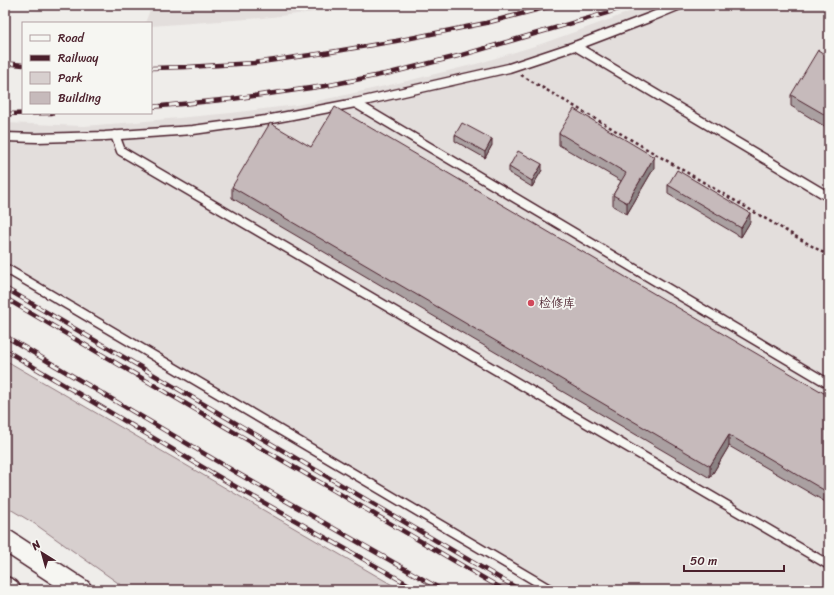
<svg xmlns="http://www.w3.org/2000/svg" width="834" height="595" viewBox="0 0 834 595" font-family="Sriracha,'LXGW WenKai TC',sans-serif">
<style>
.built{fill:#e3dedc}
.green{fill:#d7cfce;stroke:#90777c}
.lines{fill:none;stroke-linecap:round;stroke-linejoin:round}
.lane-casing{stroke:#4a1f2b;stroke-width:11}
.secondary-casing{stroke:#4a1f2b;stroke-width:24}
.highway-casing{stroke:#4a1f2b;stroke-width:25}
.path{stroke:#4a1f2b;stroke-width:2.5;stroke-dasharray:3 3;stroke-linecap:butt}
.lane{stroke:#f6f6f2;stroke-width:8}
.secondary{stroke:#f6f6f2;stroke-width:21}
.highway{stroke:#f6f6f2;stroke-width:22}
.rail-casing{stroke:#4a1f2b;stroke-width:4.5}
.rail{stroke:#f6f6f2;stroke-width:3;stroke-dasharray:9;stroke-linecap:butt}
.wall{fill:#aaa0a1;stroke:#4a1f2b}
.shaded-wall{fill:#8b8283;stroke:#4a1f2b}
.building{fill:#c6babb;stroke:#4a1f2b}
.poi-dot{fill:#d1495b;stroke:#f6f6f2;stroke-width:1.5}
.labels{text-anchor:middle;stroke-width:3.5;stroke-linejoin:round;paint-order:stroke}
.poi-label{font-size:12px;fill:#4a1f2b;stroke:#f6f6f2;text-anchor:start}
</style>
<rect width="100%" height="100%" fill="#efedea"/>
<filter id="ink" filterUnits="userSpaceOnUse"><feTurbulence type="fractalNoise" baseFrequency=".025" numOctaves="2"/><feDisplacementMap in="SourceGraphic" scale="8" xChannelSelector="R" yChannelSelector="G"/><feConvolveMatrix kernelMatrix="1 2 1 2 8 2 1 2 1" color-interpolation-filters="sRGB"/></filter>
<g filter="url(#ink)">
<g class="built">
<polygon points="152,5 378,5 262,18 151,26 151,23 145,23"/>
<polygon points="647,5 829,5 829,590 541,590 5,275 5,123 84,126 136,122 231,113 296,105 341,96 407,81 480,63 541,44 611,19"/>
</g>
<polygon class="green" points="5,360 401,590 128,590 35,524 5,506"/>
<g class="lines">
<g class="lane-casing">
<g id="lane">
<polyline points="575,46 829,197"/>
<polyline points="355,103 829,384"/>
<polyline points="115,135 121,151 829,565"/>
<polyline points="5,137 37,138 105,136 193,130 266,120 355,103 509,68 575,46 651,17 680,5"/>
<polyline points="5,268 551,590"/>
</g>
</g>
<g class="secondary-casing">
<polyline id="secondary" points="5,540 81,590"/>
</g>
<g class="highway-casing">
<polyline id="highway" points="5,588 9,590"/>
</g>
<polyline class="path" points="521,75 829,256"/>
<use href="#lane" class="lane"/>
<use href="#secondary" class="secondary"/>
<use href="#highway" class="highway"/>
<g class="rail-casing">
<g id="rail">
<polyline points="5,63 23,65"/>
<polyline points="151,68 187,67 254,63 325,53 396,41 486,23 555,5"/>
<polyline points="151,107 232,99 325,86 390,73 462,55 610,12 629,5"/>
<polyline points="5,114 52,113"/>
<polyline points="5,288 144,369 520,590"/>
<polyline points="5,298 140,377 504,590"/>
<polyline points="5,336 237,473 442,590"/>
<polyline points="5,350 231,484 418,590"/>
</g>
</g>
<use href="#rail" class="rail"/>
</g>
<g class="wall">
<polygon points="829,57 829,129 791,106 791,95"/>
<polygon points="559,133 654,168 627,214 613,206 613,195 621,181 559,145"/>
<polygon points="455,135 492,145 485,158 455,141"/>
<polygon points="311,147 829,396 829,504 729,446 710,478 232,198 232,187"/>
<polygon points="509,167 542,170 532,187 509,173"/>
<polygon points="668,185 750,222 741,237 668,194"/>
</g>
<g class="shaded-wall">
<polygon points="492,139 492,145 485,158 485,152"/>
<polygon points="654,157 654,168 627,214 627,203"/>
<polygon points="542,164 542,170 532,187 532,181"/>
<polygon points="750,213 750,222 741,237 741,228"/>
<polygon points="729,435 729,446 710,478 710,466"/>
</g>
<g class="building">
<polygon points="818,50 829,57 829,117 791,95"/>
<polygon points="335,107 829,396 829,493 729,435 710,466 232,187 270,123 311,147"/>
<polygon points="574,109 654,157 627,203 613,195 626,173 559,133"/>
<polygon points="462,123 492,139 485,152 455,135"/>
<polygon points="518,151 542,164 532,181 509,167"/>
<polygon points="677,170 750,213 741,228 668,185"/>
</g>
</g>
<circle class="poi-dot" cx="531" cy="303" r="4"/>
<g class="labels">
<g class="poi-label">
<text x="539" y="307">检修库</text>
</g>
</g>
<rect width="834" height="595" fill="none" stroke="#f6f6f2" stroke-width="20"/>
<rect x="10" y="10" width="814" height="575" fill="none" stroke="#4a1f2b" stroke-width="1.5" filter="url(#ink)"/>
<rect x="22" y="22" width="130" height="92" fill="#f6f6f2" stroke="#b1a0a2"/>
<rect x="30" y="35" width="20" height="6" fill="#f6f6f2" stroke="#b1a0a2"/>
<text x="58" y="42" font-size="12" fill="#4a1f2b">Road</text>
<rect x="30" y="55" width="20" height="6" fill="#4a1f2b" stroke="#b1a0a2"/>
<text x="58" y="62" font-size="12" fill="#4a1f2b">Railway</text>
<rect x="30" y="72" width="20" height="12" fill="#d7cfce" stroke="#b1a0a2"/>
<text x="58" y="82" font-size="12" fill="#4a1f2b">Park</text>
<rect x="30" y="92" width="20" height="12" fill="#c6babb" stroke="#b1a0a2"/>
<text x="58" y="102" font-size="12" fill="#4a1f2b">Building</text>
<g transform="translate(42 553) rotate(323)" stroke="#f6f6f2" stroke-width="3" paint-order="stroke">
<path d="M0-3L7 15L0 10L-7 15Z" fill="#4a1f2b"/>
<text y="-6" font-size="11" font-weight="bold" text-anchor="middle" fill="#4a1f2b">N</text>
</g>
<path d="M684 565v6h100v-6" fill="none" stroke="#4a1f2b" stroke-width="2"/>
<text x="690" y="565" font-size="12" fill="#4a1f2b" stroke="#f6f6f2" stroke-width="3" paint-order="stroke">50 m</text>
</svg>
